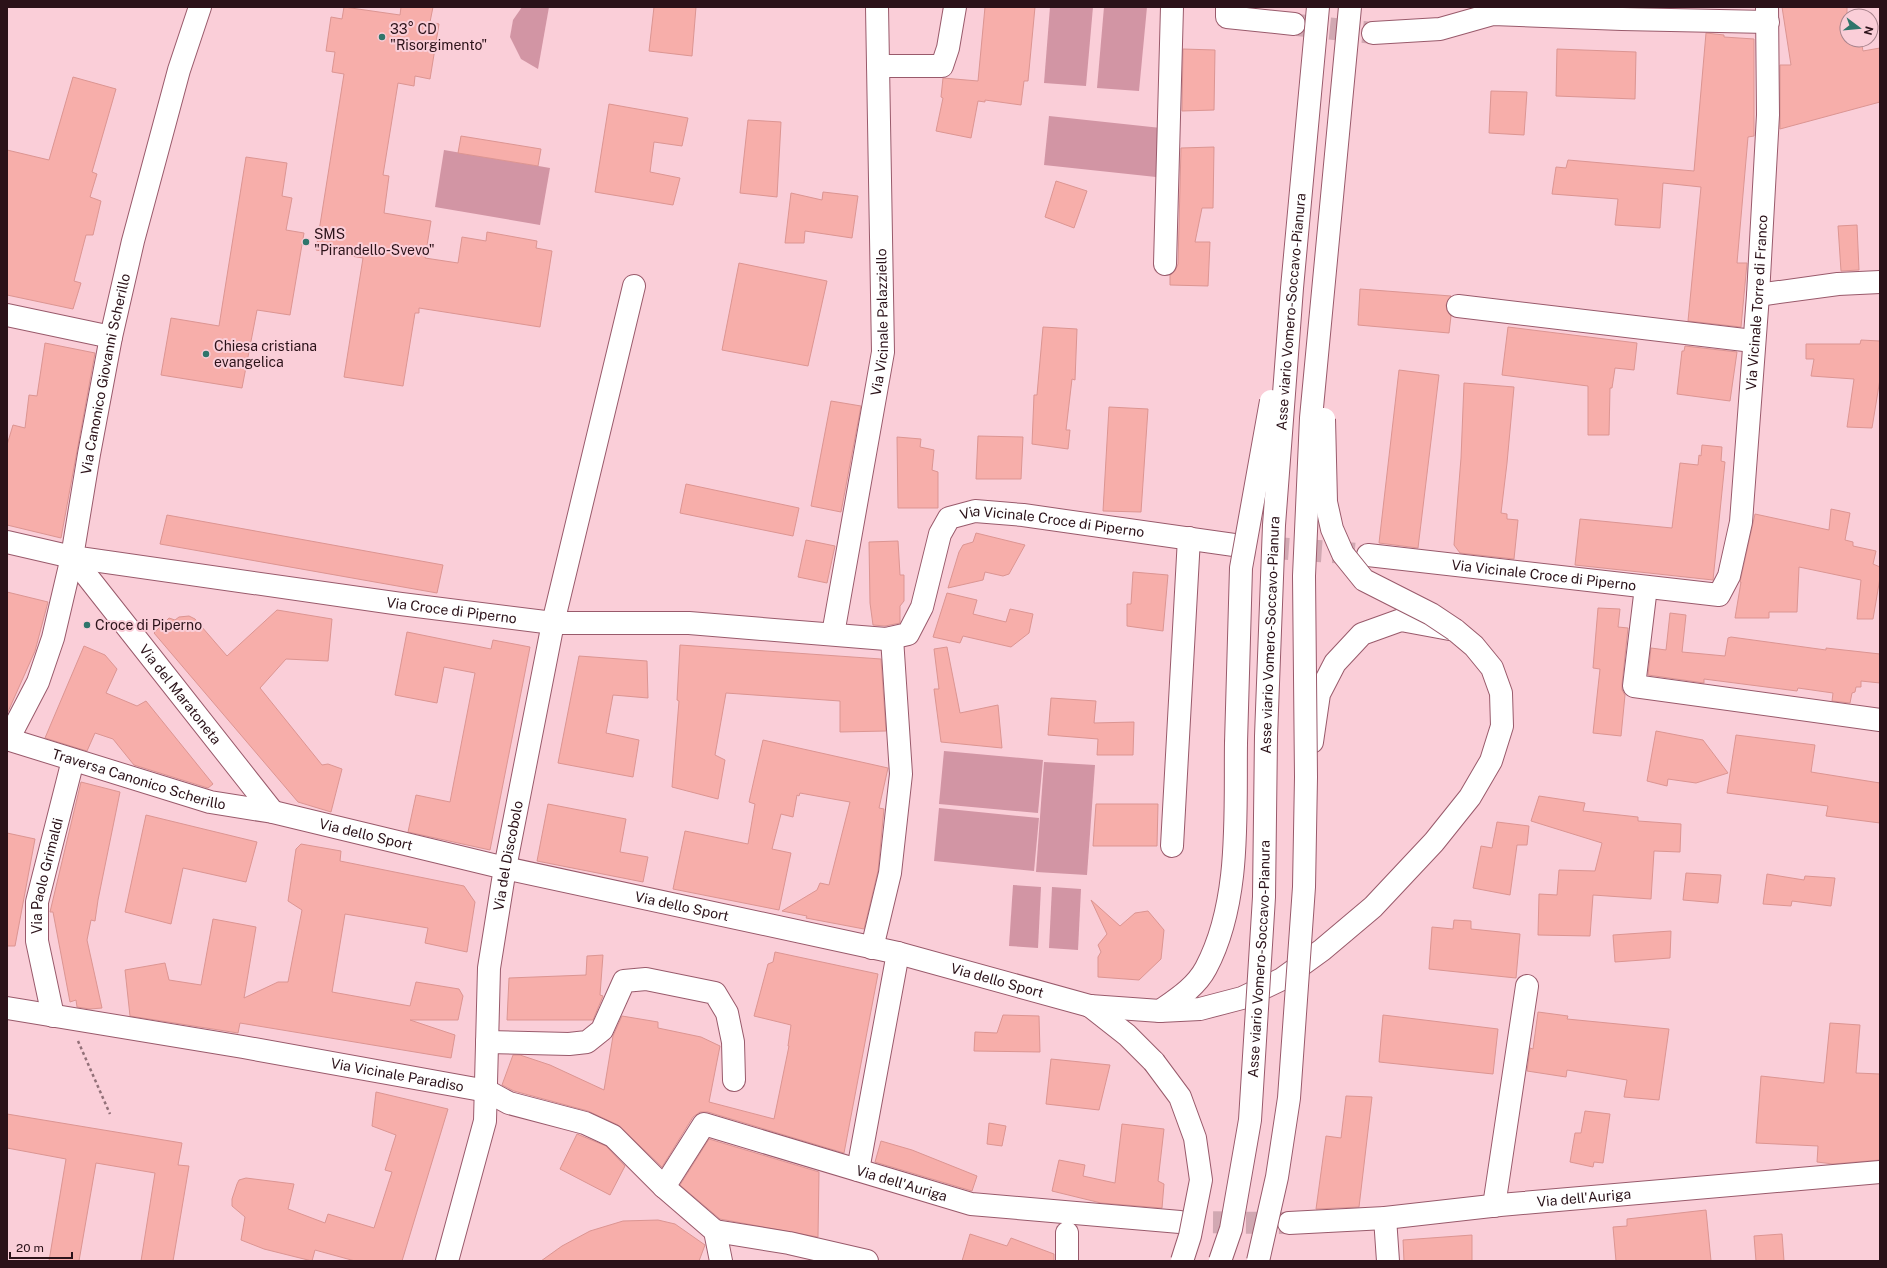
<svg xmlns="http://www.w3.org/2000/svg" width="1887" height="1268" viewBox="0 0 1887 1268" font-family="'Public Sans',sans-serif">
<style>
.green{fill:#d295a4}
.building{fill:#f7aeaa;stroke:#dc9592}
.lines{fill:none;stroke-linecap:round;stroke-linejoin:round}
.minor-tunnel{stroke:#d1a8b2;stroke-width:22;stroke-dasharray:22 11;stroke-linecap:butt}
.minor-casing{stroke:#995a6b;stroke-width:24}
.highway-casing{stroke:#995a6b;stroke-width:24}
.path{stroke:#927078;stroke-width:2.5;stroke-dasharray:3 3;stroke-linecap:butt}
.minor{stroke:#fff;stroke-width:22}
.highway{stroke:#fff;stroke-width:22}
.highway-bridge-casing{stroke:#995a6b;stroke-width:24;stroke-linecap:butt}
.highway-bridge{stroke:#fff;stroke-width:22}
.poi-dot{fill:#2f756b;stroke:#faced8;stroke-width:1.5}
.labels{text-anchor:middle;stroke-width:4;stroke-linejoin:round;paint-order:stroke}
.poi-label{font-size:14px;fill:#2b1219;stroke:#faced8;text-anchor:start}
.street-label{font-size:14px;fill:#2b1219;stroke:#faced8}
</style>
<rect width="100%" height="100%" fill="#faced8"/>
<g class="green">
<polygon points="522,7 549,7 538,69 521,59 510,37 513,20"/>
<polygon points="1050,7 1093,7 1086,86 1044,83"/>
<polygon points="1104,7 1147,7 1139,91 1097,88"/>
<polygon points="1049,116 1161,128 1156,177 1044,165"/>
<polygon points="444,150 550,168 540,225 435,207"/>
<polygon points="944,751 1043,760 1038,813 939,804"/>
<polygon points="1044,762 1095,765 1087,875 1036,872"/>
<polygon points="939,808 1039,818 1034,871 934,861"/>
<polygon points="1013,885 1041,887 1038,948 1009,946"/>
<polygon points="1052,887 1081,889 1078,950 1049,948"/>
</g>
<g class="building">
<polygon points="344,7 400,15 401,7 433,7 430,22 439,24 430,79 415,76 414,86 398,83 383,175 389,176 384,213 431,221 425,258 458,263 462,237 486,241 487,232 537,241 536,248 552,251 540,327 419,308 419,313 415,313 403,386 344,377 363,258 316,250 344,74 332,72 335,52 326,51 331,17 342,19"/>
<polygon points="654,7 696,7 692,56 649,51"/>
<polygon points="985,7 1035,7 1028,81 1024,81 1021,105 985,100 985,102 978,101 971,138 936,131 943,98 941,97 943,78 978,81"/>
<polygon points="1782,7 1847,7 1847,40 1861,40 1863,51 1880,48 1880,102 1780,129 1780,65 1791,65"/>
<polygon points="1706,33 1724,35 1724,37 1754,39 1754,136 1748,137 1737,263 1747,263 1741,327 1688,321 1701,187 1663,183 1660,228 1615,225 1618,199 1552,194 1556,167 1566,168 1568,160 1694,171"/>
<polygon points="1183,49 1215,50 1214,110 1182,111"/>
<polygon points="1557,49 1636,52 1635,99 1556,96"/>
<polygon points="73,77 116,89 92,172 97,174 90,197 101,201 93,235 86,235 74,281 81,283 73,309 7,295 7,150 49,160"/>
<polygon points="1491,91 1527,92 1524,135 1489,133"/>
<polygon points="609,104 688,118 682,146 654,142 650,172 680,178 673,205 595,192"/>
<polygon points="748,120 781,122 777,197 740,193"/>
<polygon points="461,136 541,149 538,166 458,153"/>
<polygon points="1214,147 1213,208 1202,208 1195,242 1210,242 1208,286 1170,285 1170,275 1175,271 1178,264 1181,148"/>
<polygon points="246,157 287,163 282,196 292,198 286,230 304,233 290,315 257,310 242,388 161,375 171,318 219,326"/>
<polygon points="1056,181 1087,191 1074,228 1045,217"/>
<polygon points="823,192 858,196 852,238 805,231 804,243 785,243 791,193 822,200"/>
<polygon points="1857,225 1859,270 1841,271 1838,226"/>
<polygon points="739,263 827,281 808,366 722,350"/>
<polygon points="1360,289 1451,296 1446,305 1447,311 1451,316 1449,333 1358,325"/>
<polygon points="1043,327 1077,329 1075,380 1072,379 1066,430 1070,430 1068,449 1032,444 1034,395 1037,395"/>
<polygon points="1508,327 1637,343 1634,370 1615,368 1612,388 1610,388 1609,435 1588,435 1588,386 1502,375"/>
<polygon points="1861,340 1880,341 1880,379 1872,428 1847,427 1854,379 1811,376 1814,359 1806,359 1806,344 1860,344"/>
<polygon points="45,343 95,353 61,538 7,525 7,445 13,425 25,428 29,395 37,396"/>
<polygon points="1685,346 1737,352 1730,401 1677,394 1682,351 1684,351"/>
<polygon points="1399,370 1439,375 1418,548 1379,543"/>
<polygon points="1464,383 1514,387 1507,463 1501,513 1507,514 1507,519 1518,520 1514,559 1460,553 1454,545 1461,458"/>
<polygon points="831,401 861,406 841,512 811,506"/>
<polygon points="1109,407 1148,409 1141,512 1103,511"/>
<polygon points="978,436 1023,437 1021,479 976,479"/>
<polygon points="897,437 921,439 920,447 934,450 932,470 938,472 938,508 898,508"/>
<polygon points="1702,445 1722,447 1721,461 1725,462 1713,580 1575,565 1580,519 1672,528 1680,463 1698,465 1699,455 1701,456"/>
<polygon points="686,484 799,508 793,536 680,513"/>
<polygon points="1831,509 1850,513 1845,540 1853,542 1853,546 1876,551 1873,564 1880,567 1880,578 1873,619 1857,619 1861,580 1799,567 1797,612 1769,612 1769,618 1735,618 1741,582 1740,582 1755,514 1829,530"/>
<polygon points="167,515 443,565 437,593 160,544"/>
<polygon points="976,533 1025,545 1009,574 1003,576 985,572 983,580 948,588 959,552 963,545 973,542"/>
<polygon points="806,540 835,546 827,583 798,577"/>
<polygon points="898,541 900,575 904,575 904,601 900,606 900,623 885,626 873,625 870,603 869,542"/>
<polygon points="1133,572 1168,575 1163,631 1127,626 1127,604 1131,604"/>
<polygon points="7,592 48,602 35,651 7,714"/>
<polygon points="947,593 977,600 973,614 1006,622 1010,609 1033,614 1029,633 1011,647 963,636 960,643 933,637"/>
<polygon points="1598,608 1620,609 1618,627 1628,628 1622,684 1622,690 1625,695 1621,736 1593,733 1600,669 1593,668"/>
<polygon points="277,610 332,619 328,661 286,659 260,688 322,765 328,764 342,769 331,812 298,802 154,633 169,618 175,620 179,617 189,616 195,619 227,656"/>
<polygon points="1670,613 1686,615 1682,652 1725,656 1728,638 1731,637 1826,650 1826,648 1880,654 1880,683 1861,681 1861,687 1856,687 1855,692 1852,693 1850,703 1832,701 1833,693 1798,688 1797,691 1704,679 1704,683 1648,675 1651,648 1666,650"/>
<polygon points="407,632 491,649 493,640 530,647 490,850 408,832 416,795 450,802 475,673 444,667 437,703 395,695"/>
<polygon points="680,645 881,659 886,731 840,732 840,701 726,693 715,755 725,760 718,799 672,787 679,701 677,700"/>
<polygon points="84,646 105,655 117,669 106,693 137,706 146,701 213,784 208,788 134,765 113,739 95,733 87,751 45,738"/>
<polygon points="947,647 960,713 998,705 1002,748 941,742 934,689 939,689 934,649"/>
<polygon points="579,656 647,661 648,698 613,695 606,733 639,740 633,777 558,763"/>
<polygon points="1051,698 1096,701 1094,723 1134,722 1133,755 1097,755 1098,739 1048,735"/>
<polygon points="1656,731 1703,740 1728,773 1696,783 1668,779 1667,786 1647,781"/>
<polygon points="1736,735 1815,745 1811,772 1880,783 1880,823 1826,816 1828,806 1727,793"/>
<polygon points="763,740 888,768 879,808 884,809 878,871 864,929 806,918 807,916 782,911 817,890 820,883 829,885 850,802 833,799 800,793 799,796 797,795 793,817 781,814 772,849 791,853 779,910 673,889 685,831 748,844 755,804 749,802"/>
<polygon points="81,782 120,792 98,900 95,921 91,920 87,940 102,1008 90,1009 77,1007 76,1000 70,1002 53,912 50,912"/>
<polygon points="1539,796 1585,803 1583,811 1638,817 1638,821 1681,824 1680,852 1654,851 1651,899 1593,895 1590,936 1538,935 1539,894 1557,895 1559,870 1595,871 1602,843 1531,821"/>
<polygon points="548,804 626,819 620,852 648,857 643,882 537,861"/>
<polygon points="1096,804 1158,804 1157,846 1093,846"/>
<polygon points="146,815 257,842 246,882 183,868 171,924 125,912"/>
<polygon points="1497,822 1529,826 1527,845 1517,845 1510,895 1473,888 1481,846 1492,848"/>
<polygon points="7,833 35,839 15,946 7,946"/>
<polygon points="301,844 341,851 340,861 464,886 475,902 467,952 425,943 428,928 345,914 332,992 410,1006 416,982 459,989 463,996 458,1020 410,1020 455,1035 451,1058 240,1023 238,1033 130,1016 125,970 165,963 169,980 201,985 213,919 256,927 244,998 278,982 288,982 302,910 288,901 296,849"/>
<polygon points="1686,873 1721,875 1718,903 1683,900"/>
<polygon points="1767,874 1804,880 1805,876 1835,878 1831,906 1792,901 1791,906 1763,904"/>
<polygon points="1091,900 1120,926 1135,913 1148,911 1164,930 1161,959 1139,980 1098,977 1098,957 1101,952 1098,945 1107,934"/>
<polygon points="1454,920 1471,921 1471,929 1520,934 1516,978 1429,969 1432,927 1453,929"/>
<polygon points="1671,931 1670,958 1615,962 1613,935"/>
<polygon points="775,952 878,974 844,1153 708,1112 700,1112 693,1117 662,1167 618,1125 588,1111 514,1091 502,1085 513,1055 520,1055 550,1065 604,1090 613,1036 622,1016 658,1022 658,1028 701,1037 720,1046 709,1102 774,1119 789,1046 788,1046 791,1025 754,1016 768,964 773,962"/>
<polygon points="603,955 600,995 603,996 593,1020 507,1020 509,978 586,975 587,956"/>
<polygon points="1538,1012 1568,1016 1567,1019 1669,1029 1659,1100 1624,1097 1627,1080 1567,1070 1566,1077 1527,1071 1530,1048 1533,1049"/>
<polygon points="1003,1015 1039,1016 1040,1052 974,1051 975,1032 997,1033"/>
<polygon points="1383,1015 1498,1029 1493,1074 1379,1062"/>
<polygon points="1830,1023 1860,1025 1856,1073 1880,1074 1880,1160 1833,1164 1817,1162 1818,1146 1756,1143 1761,1076 1824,1083"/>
<polygon points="1051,1059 1110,1065 1099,1110 1046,1104"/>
<polygon points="376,1092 448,1109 402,1261 355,1261 315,1250 312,1261 264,1249 241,1240 245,1217 232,1206 232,1199 237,1184 239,1180 246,1178 294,1184 288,1209 325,1223 328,1214 374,1228 392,1172 385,1170 396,1135 372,1126"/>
<polygon points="1346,1096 1372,1097 1359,1207 1316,1209 1326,1136 1341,1138"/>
<polygon points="1585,1111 1610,1114 1603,1163 1594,1162 1593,1167 1570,1162 1575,1133 1581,1133"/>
<polygon points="7,1114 182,1143 178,1165 189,1166 173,1261 141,1261 155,1173 96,1163 79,1261 49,1261 66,1159 7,1148"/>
<polygon points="989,1123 1006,1126 1002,1146 987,1144"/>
<polygon points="1122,1124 1164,1129 1158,1181 1164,1184 1162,1208 1101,1203 1052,1191 1059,1160 1085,1165 1083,1176 1115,1183"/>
<polygon points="577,1134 606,1146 625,1166 610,1195 560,1169"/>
<polygon points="709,1139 819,1172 818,1237 720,1219 680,1185"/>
<polygon points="881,1141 912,1150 977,1176 972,1191 875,1162"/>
<polygon points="1706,1210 1711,1261 1616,1261 1613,1227 1627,1226 1627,1219"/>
<polygon points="658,1220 675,1224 705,1245 699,1261 541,1261 562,1246 590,1231 623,1221"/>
<polygon points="970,1234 1007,1246 1011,1238 1054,1254 1054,1261 962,1261"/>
<polygon points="1782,1234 1784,1261 1756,1261 1754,1236"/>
<polygon points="1472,1235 1472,1261 1404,1261 1403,1240"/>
</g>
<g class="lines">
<g class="minor-tunnel">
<polyline points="1297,25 1373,33"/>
<polyline points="1234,545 1359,554"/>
<polyline points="1180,1222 1285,1223"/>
</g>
<g class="minor-casing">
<g id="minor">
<polyline points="1227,7 1227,17 1294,24"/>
<polyline points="1373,33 1440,29 1493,14 1622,19 1768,22"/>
<polyline points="878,66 942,66 948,48 955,7"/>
<polyline points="1165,264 1172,7"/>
<polyline points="1758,295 1838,284 1880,282"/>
<polyline points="1458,306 1753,341"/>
<polyline points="7,315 111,337"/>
<path id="s1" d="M7 542 72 557 401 604 553 623H689L886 639 908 634 922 607 940 534 949 518 975 511 1023 515 1234 545"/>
<path id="s2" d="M1368 555 1719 595 1729 576 1741 522 1758 295 1768 115 1767 7"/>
<path id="s3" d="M72 557 273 812"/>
<polyline points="1646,587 1634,686 1880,720"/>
<path id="s4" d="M833 634 883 352 877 7"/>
<path id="s5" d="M7 737 14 728 38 682 53 638 72 557 89 454 111 337 133 241 179 70 200 7"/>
<path id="s6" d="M7 739 210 802 273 812 505 868 898 953 1090 1006"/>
<polyline points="1172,846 1189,538"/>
<polyline points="872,948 890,873 901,774 892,638"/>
<path id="s7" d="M7 1008 243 1047 487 1091 509 1103 585 1123 613 1136 664 1187 715 1231 721 1261"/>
<path id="s8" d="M53 1016 37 941V902L73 760"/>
<polyline points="487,1042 569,1044 587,1042 602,1030 624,981 646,979 715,993 727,1013 733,1042 734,1080"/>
<polyline points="858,1170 898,953"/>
<path id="s9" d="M664 1187 704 1124 971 1204 1180 1222"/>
<polyline points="1494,1206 1527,986"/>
<polyline points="1385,1218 1388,1261"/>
<path id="s10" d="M1289 1223 1385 1218 1500 1205 1880 1172"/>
<polyline points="715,1231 789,1243 867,1261"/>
<path id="s11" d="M447 1261 485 1121 489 968 505 868 553 623 634 286"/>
<polyline points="1067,1261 1067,1233"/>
</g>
</g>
<g class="highway-casing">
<g id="highway">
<polyline points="1090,1006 1160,1011 1200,1009 1242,998 1282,979 1322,950 1373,907 1434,842 1470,797 1491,761 1502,726 1501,693 1492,668 1474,646 1455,630 1401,620 1362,634 1335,663 1319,694 1312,742"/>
<polyline points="1090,1006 1127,1035 1154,1062"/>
<path d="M1160 1011C1177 999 1196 987 1206 968 1241 902 1235 815 1236 743"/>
</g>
</g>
<polyline class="path" points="78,1041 110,1114"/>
<use href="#minor" class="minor"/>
<use href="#highway" class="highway"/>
<g class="highway-bridge-casing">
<g id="highway-bridge">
<polyline points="1324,419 1326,502 1332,529 1343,554 1364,580 1431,614 1455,630"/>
<polyline points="1236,743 1241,568 1271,401"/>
<polyline points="1154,1062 1180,1097 1195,1138 1201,1180 1190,1236 1182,1261"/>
<path id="s12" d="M1220 1261 1231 1229 1250 1120 1264 897 1266 736 1274 525 1292 288 1318 7"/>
<polyline points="1258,1261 1277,1177 1289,1098 1304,887 1306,777 1304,576 1311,418 1350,7"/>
</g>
</g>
<use href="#highway-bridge" class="highway-bridge"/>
</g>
<g class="poi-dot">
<circle cx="382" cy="37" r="4"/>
<circle cx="306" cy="242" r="4"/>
<circle cx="206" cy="354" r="4"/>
<circle cx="87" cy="625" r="4"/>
</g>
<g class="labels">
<g class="poi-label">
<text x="390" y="34">33° CD<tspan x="390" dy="16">"Risorgimento"</tspan></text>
<text x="314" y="239">SMS<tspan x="314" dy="16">"Pirandello-Svevo"</tspan></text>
<text x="214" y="351">Chiesa cristiana<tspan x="214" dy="16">evangelica</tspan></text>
<text x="95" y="630">Croce di Piperno</text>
</g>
<g class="street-label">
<text dy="5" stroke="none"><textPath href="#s2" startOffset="650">Via Vicinale Torre di Franco</textPath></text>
<text dy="5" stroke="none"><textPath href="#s12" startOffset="954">Asse viario Vomero-Soccavo-Pianura</textPath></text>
<text dy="5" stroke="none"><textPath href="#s4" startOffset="316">Via Vicinale Palazziello</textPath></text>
<text dy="5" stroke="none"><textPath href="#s5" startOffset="379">Via Canonico Giovanni Scherillo</textPath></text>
<text dy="5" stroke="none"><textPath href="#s1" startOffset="1137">Via Vicinale Croce di Piperno</textPath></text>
<text dy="5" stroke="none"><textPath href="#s2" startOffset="177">Via Vicinale Croce di Piperno</textPath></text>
<text dy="5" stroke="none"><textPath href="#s1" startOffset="450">Via Croce di Piperno</textPath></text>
<text dy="5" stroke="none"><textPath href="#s12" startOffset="630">Asse viario Vomero-Soccavo-Pianura</textPath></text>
<text dy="5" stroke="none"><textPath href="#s3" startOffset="175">Via del Maratoneta</textPath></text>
<text dy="5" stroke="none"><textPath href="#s6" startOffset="138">Traversa Canonico Scherillo</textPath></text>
<text dy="5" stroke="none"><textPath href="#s6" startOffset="372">Via dello Sport</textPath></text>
<text dy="5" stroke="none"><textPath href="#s11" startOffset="412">Via del Discobolo</textPath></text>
<text dy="5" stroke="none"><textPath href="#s8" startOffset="143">Via Paolo Grimaldi</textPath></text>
<text dy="5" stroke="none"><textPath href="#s6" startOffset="696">Via dello Sport</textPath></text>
<text dy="5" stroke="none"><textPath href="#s12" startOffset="306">Asse viario Vomero-Soccavo-Pianura</textPath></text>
<text dy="5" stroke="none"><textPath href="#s6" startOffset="1020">Via dello Sport</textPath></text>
<text dy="5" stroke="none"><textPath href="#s7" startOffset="396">Via Vicinale Paradiso</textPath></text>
<text dy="5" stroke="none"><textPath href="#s9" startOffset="281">Via dell'Auriga</textPath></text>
<text dy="5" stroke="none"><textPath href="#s10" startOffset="296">Via dell'Auriga</textPath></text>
</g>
</g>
<rect width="1887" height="1268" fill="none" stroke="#2b1219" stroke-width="16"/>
<g transform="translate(1859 28) rotate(106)"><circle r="19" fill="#faced8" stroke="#a7838c"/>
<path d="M0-3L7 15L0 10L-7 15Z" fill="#2f756b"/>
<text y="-6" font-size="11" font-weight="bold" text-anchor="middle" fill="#2b1219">N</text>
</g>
<path d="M10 1252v6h62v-6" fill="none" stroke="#2b1219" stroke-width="2"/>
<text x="16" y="1252" font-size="12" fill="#2b1219" stroke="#faced8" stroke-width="3" paint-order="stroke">20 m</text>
</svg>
